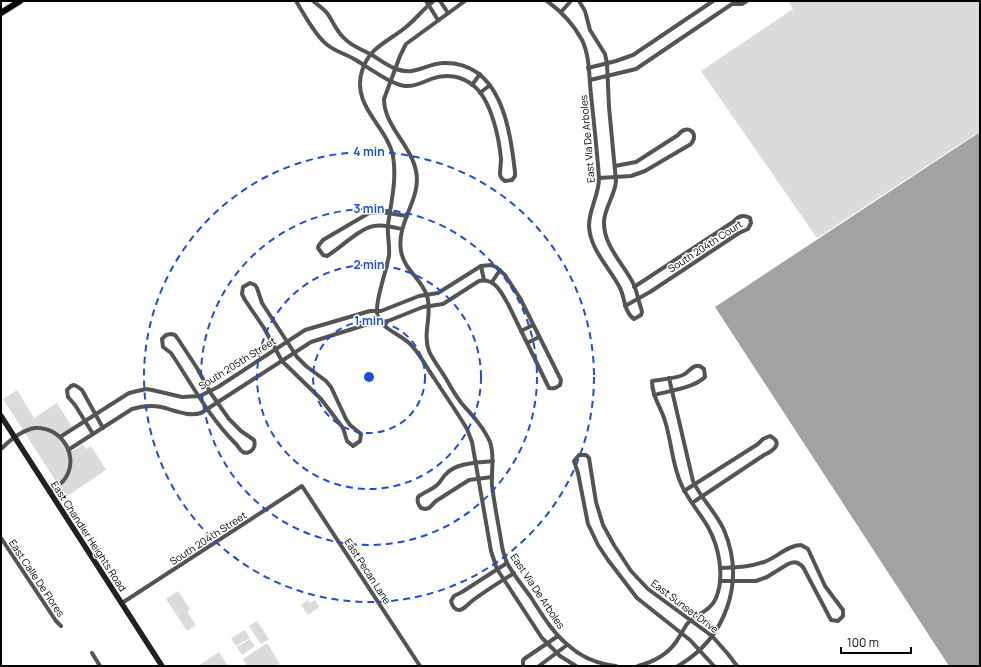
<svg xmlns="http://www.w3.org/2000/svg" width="981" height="667" viewBox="0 0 981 667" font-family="Manrope,sans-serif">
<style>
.green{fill:#dbdbdb}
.water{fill:#a2a2a2}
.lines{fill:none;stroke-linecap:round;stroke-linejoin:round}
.primary-casing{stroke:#dbdbdb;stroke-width:8}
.minor{stroke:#545454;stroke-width:4}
.secondary{stroke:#212121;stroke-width:5.5}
.primary{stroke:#000;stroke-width:6}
.ring{fill:none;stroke:#1d4ed8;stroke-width:2;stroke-dasharray:7 5}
.labels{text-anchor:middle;stroke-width:3;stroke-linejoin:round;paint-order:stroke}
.street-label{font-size:10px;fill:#000;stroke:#fff}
.centre{fill:#1d4ed8;stroke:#fff;stroke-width:2}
.ring-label{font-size:12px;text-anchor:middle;font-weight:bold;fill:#1d4ed8;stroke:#fff;stroke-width:3;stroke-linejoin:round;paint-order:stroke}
</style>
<rect width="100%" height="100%" fill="#fff"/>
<g class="green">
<polygon points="788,1 980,1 980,131 817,238 701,71 793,9"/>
<polygon points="17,390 34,418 57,403 72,427 61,434 72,451 83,445 86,449 91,446 106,470 66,497 3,399"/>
<polygon points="178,591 190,609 187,612 196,625 187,631 166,599"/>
<polygon points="308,600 310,603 315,600 319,607 308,615 301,605"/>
<polygon points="257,621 269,639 261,644 249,626"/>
<polygon points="245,630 250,638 236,646 231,638"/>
<polygon points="250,639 255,646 242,655 237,647"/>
<polygon points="267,643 280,664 276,666 247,666 243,659"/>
<polygon points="219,652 228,666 198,666"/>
</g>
<polygon class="water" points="980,132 980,666 949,666 715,307"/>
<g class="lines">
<g class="primary-casing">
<polyline id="primary" points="1,13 20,1"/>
</g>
<g class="minor">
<path d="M296 1C304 14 312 30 323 41 332 51 344 53 354 59 368 67 390 84 405 86 415 87 423 82 431 79 446 73 462 76 474 86 491 100 499 137 501 159 501 164 500 169 500 174 500 177 502 179 505 181L512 180 515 176V172C510 129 501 61 443 63 425 64 415 76 396 69 388 66 380 60 372 55 363 50 351 46 344 38 336 31 333 21 327 13 323 8 318 5 313 1"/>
<polyline points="426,1 438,20"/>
<path d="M434 1C423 9 416 19 406 27 388 42 369 47 362 71 351 106 387 126 393 156 397 180 391 202 388 225 387 236 390 245 389 255 387 270 373 306 378 317 384 331 403 335 412 346 421 356 427 368 434 378 445 395 457 412 467 429L472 442 491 551 497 569 542 638 560 656 576 666"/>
<polyline points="440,1 448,13"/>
<path d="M465 1 406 44 400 56 384 99C384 126 411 145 416 171 422 199 396 222 401 251 404 270 422 279 427 296 433 314 422 333 429 351 433 360 440 369 445 377 450 386 456 397 463 405 473 416 484 428 490 442 495 456 491 470 492 485 494 503 498 522 501 540 502 548 504 556 507 563 513 574 522 585 530 596 541 613 552 632 568 645 581 657 598 664 616 666"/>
<path d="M547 1C561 11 574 25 582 40 590 56 589 78 591 95 594 123 597 150 599 178 599 196 589 208 589 226 590 250 610 268 620 288 625 298 624 312 634 319L641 315 642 312 641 308C638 300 637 292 634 285 624 264 603 246 604 221 605 207 615 195 616 181L609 107 607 63 605 54 590 30 585 11 579 1"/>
<polyline points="561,12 571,1"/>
<polyline points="588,68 616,61 633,55 713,1"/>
<polyline points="590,80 636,69 732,4 742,4 747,1"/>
<polyline points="472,85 480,74"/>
<polyline points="480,93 490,85"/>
<path d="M599 178 631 176 645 171 691 144C700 133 687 123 678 135L636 162 615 166"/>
<path d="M401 229C393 227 383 224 374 226 360 228 339 249 327 256L323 255 318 248 319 245 323 240 369 213 381 212 407 216"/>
<polyline points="481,266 484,280"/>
<polyline points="492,282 500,270"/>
<polygon points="250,283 255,285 257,288 262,303 297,357 306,366 326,381 331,387 346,419 350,425 361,434 360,441 353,446 347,441 343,428 321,399 282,361 264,328 245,300 242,294 243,287"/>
<path d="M625 306 650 292 739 233 748 229 751 223 750 218C743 214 739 216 733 222L634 287"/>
<polyline points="521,331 533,325"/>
<path d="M171 334 175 335 178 339 197 368 210 392 229 419 241 431 254 440C255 443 255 446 253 449 251 452 246 454 243 452 239 450 238 445 235 443 209 417 191 383 171 353L163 347 162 339 166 335Z"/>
<polyline points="527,343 539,337"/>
<path d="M669 378 693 481C701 499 716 512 724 530 746 582 726 638 678 666"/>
<polyline points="93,434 75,405 68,397 67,390 71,386 74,385 78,387 82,390 103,428"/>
<path d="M60 437 129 393 146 389 152 390 182 397 200 396 218 387 305 330 370 311H381L419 296 438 293 481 266 491 265 496 267 505 275 520 298 561 380 560 385C556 388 554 389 549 388L508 304C501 292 495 278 479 281L443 304 423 307 388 321 365 325 311 342 201 413C188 417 174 410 161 407 151 405 142 406 132 409L68 450"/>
<path d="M1 449C10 440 22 430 35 428 62 426 81 458 64 480 60 485 54 488 49 492"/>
<path d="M492 477 469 480 436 501 429 508 425 509 421 508C418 504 417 502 418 497 424 492 432 490 437 485 441 482 443 476 447 473 458 462 479 463 493 461"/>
<path d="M684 491 758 444 763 439 770 436C784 443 773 451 764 455L692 503"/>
<polyline points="1,538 56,621 61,626"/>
<path d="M507 563 462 592 454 596 451 601C452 605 454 610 459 610 464 610 468 604 472 601 485 591 500 582 514 573"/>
<path d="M720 581H756L767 577 788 564C795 561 798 562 803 567L831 620 838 621 843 616V610L825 586 808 549 801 545C788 545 776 558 764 562 750 567 735 568 720 568"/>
<polyline points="122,603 302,486 420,666"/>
<polyline points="92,653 100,666"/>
<polyline points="523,666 523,661 524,659 558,636"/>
<polyline points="539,666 567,645"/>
<path d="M638 666C653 662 667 655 676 642 680 636 683 630 687 624 696 614 711 611 716 598 725 576 719 547 708 527 700 513 689 501 682 486 672 466 672 443 665 421 661 407 652 397 652 381 662 379 674 379 683 375 688 373 691 367 696 366 700 365 702 367 704 369L705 377C694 388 669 391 654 395"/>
<polyline points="714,666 690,640 637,598 608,560 598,545 588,524 578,473 574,461 579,455 586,455 589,458 596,502 603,525 614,545 631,571 648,589 712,636 728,654 737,666"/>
</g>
<polyline class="secondary" points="1,416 162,666"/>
<use href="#primary" class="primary"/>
</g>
<g class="ring">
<circle cx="369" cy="377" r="56"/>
<circle cx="369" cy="377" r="112"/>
<circle cx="369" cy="377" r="168"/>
<circle cx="369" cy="377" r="225"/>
</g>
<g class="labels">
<g class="street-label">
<text transform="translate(587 139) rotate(-95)" y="4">East Via De Arboles</text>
<text transform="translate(705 246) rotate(-33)" y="4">South 204th Court</text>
<text transform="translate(237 363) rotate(-32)" y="4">South 205th Street</text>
<text transform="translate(89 536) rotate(57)" y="4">East Chandler Heights Road</text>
<text transform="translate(208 538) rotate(-33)" y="4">South 204th Street</text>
<text transform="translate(368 571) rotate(57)" y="4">East Pecan Lane</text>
<text transform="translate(37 578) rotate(56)" y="4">East Calle De Flores</text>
<text transform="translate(538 591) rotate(56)" y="4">East Via De Arboles</text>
<text transform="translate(685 606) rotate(37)" y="4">East Sunset Drive</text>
</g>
</g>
<circle cx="369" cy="377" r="6" class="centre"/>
<g class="ring-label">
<text x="369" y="156">4 min</text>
<text x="369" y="213">3 min</text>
<text x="369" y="269">2 min</text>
<text x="369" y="325">1 min</text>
</g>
<rect width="981" height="667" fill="none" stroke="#000000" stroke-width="4"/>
<path d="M841 647v6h70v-6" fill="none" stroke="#000000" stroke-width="2"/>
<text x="847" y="647" font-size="12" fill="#000000" stroke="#ffffff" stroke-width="3" paint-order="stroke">100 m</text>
</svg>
